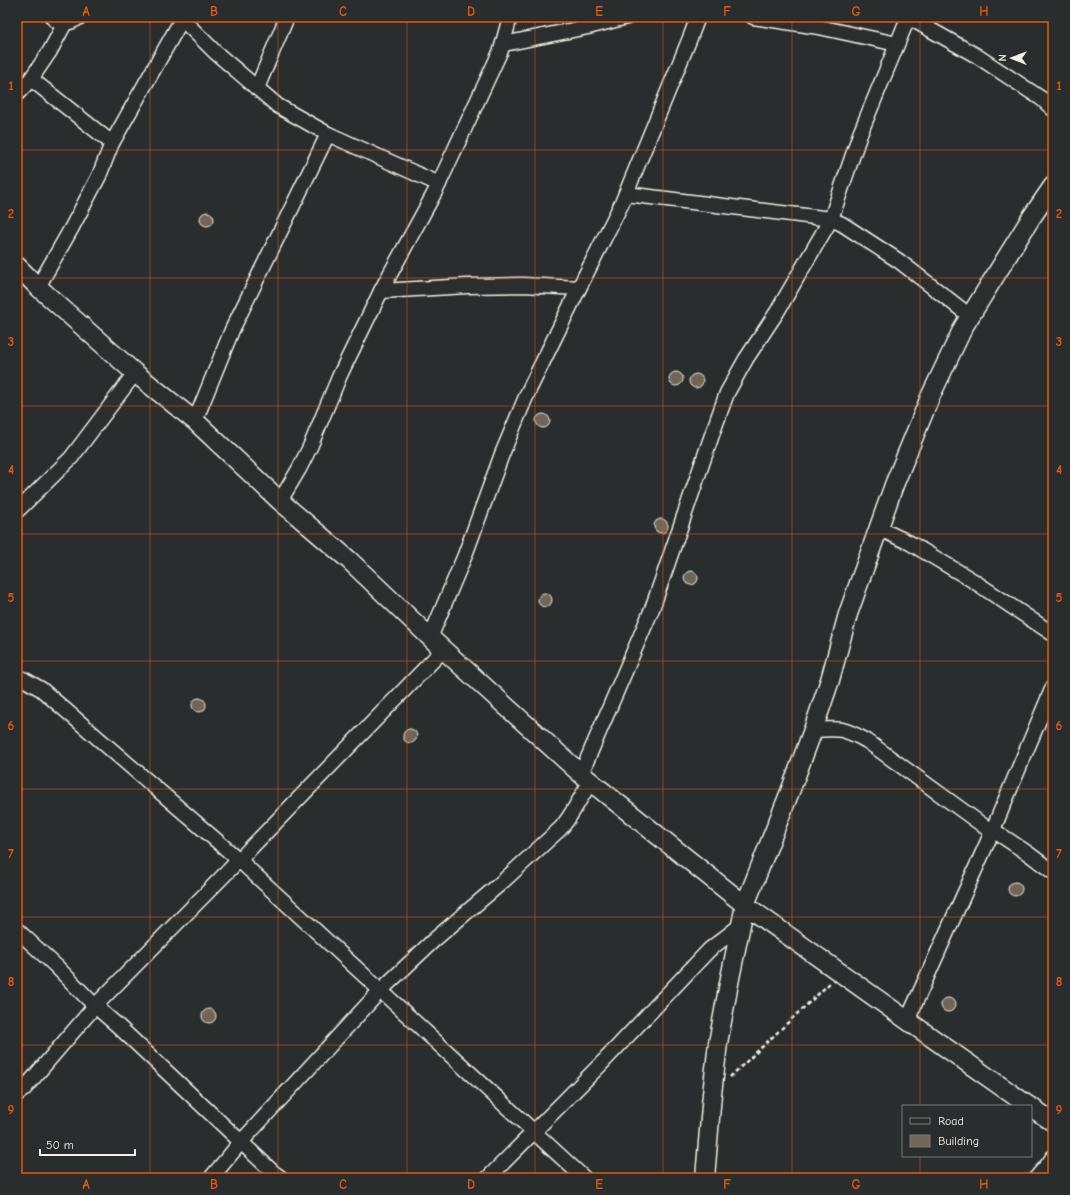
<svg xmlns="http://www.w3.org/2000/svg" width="1070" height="1195" viewBox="0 0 1070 1195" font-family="'Comic Neue',sans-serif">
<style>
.building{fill:#716558;stroke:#f4f1e8}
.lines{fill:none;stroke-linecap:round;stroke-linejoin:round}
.minor-casing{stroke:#f4f1e8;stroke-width:17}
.tertiary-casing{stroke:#f4f1e8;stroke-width:21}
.path{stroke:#f4f1e8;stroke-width:2.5;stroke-dasharray:4 3;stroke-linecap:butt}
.minor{stroke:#2a2d2e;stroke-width:14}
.tertiary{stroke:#2a2d2e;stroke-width:18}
.grid{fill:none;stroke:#e8590c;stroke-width:1;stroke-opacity:0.55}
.neatline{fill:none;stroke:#e8590c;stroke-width:1.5}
.grid-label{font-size:13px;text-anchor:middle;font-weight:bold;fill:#e8590c}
</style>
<rect width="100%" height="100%" fill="#2a2d2e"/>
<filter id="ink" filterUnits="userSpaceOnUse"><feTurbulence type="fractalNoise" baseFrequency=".025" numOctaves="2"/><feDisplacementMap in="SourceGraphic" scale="8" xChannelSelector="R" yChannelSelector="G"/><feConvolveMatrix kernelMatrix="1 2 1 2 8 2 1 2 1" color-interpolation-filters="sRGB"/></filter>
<g filter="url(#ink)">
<g class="building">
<circle cx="207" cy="219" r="7"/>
<circle cx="676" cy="379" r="7"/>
<circle cx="696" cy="381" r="7"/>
<circle cx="543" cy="421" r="7"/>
<circle cx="661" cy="526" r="7"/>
<circle cx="691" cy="578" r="7"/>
<circle cx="545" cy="600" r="7"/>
<circle cx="199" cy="705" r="7"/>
<circle cx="410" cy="736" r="7"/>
<circle cx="1015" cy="889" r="7"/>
<circle cx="948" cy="1005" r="7"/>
<circle cx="209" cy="1016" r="7"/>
</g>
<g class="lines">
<g class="minor-casing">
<g id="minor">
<path d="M52 17C61 27 71 23 80 17"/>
<polyline points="180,17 215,52 278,106 328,134 439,184"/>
<polyline points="753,17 819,27 897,44"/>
<polyline points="908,17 977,56 1042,99 1053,109"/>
<polyline points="504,44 588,27 627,17"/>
<polyline points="31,79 112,143"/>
<polyline points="257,88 287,17"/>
<polyline points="17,94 31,79 50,51 65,23"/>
<polyline points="626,194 831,219 842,224 899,261 970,316"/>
<polyline points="38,287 71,229 99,176 112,143 182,19"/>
<polyline points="381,291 468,286 523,285 579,288"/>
<polyline points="195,421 232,330 328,134"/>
<polyline points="280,501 299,469 310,447 340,375 383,287 436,190 501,50 510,17"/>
<polyline points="17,511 71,458 135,373"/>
<polyline points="878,528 910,543 972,580 1053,634"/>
<polyline points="430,638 465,555 502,454 528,392 581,284 622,203 690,38 698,17"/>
<polyline points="17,676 25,680 41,689 239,860 584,1178"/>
<path d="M813 730C840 728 844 728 867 741L992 832"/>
<polyline points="581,774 652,609 714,429 727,393 746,359 777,312 831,219 860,134 908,18"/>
<polyline points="993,830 1029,854 1053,872"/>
<polyline points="17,930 57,967 95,1006 117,1025 241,1142 274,1173 281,1178"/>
<polyline points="907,1021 992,832 1053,687"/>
<polyline points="17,1094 24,1089 95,1006 239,860 443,650"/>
<path d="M211 1178 241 1142 380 991 434 940 501 883 561 828C573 814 580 797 591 782"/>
<polyline points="488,1178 603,1062 709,950 741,925"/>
<polyline points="1036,1178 1049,1163 1053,1157"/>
</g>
</g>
<g class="tertiary-casing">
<g id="tertiary">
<polyline points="17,266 38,287 135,373 195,421 280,501 349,560 436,643 581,774 745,905 942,1045 1029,1106"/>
<polyline points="1031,1107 1053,1122"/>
<polyline points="705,1178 712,1094 718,1043 730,978 745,905 791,789 813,730 830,680 848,614 894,485 931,395 964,326 1031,218 1053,186"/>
</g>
</g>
<polyline class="path" points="730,1077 831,982"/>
<use href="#minor" class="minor"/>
<use href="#tertiary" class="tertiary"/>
</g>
</g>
<path class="grid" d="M150 17V1178M278 17V1178M407 17V1178M535 17V1178M663 17V1178M792 17V1178M920 17V1106M17 150H1053M17 278H1053M17 406H1053M17 534H1053M17 661H1053M17 789H1053M17 917H1053M17 1045H1053M920 1156V1178"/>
<rect width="1070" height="1195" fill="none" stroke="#2a2d2e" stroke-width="44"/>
<rect x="902" y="1105" width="130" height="52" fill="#2a2d2e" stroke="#7b7b78"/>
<rect x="910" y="1118" width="20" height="6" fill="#2a2d2e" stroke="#7b7b78"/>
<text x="938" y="1125" font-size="12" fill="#f4f1e8">Road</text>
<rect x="910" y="1135" width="20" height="12" fill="#716558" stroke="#7b7b78"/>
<text x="938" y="1145" font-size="12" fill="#f4f1e8">Building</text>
<g transform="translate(1012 58) rotate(271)" stroke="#2a2d2e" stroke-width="3" paint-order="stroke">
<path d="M0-3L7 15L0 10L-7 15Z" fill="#f4f1e8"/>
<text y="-6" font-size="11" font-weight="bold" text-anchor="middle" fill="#f4f1e8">N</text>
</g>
<path d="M40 1149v6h95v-6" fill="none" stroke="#f4f1e8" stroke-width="2"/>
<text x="46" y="1149" font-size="12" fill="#f4f1e8" stroke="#2a2d2e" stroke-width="3" paint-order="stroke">50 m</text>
<rect x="22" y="22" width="1026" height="1151" class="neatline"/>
<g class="grid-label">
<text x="86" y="16">A</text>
<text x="214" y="16">B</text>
<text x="343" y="16">C</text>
<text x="471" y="16">D</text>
<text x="599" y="16">E</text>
<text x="727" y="16">F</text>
<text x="856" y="16">G</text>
<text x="984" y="16">H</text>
<text x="11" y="90">1</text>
<text x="1059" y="90">1</text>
<text x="11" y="218">2</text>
<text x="1059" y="218">2</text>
<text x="11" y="346">3</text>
<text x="1059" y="346">3</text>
<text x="11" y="474">4</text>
<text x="1059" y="474">4</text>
<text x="11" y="602">5</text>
<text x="1059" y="602">5</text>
<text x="11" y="730">6</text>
<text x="1059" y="730">6</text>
<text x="11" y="858">7</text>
<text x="1059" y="858">7</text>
<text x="11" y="986">8</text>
<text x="1059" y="986">8</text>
<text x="11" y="1114">9</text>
<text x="1059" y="1114">9</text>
<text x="86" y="1189">A</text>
<text x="214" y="1189">B</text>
<text x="343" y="1189">C</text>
<text x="471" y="1189">D</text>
<text x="599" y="1189">E</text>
<text x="727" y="1189">F</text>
<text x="856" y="1189">G</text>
<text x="984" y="1189">H</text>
</g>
</svg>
